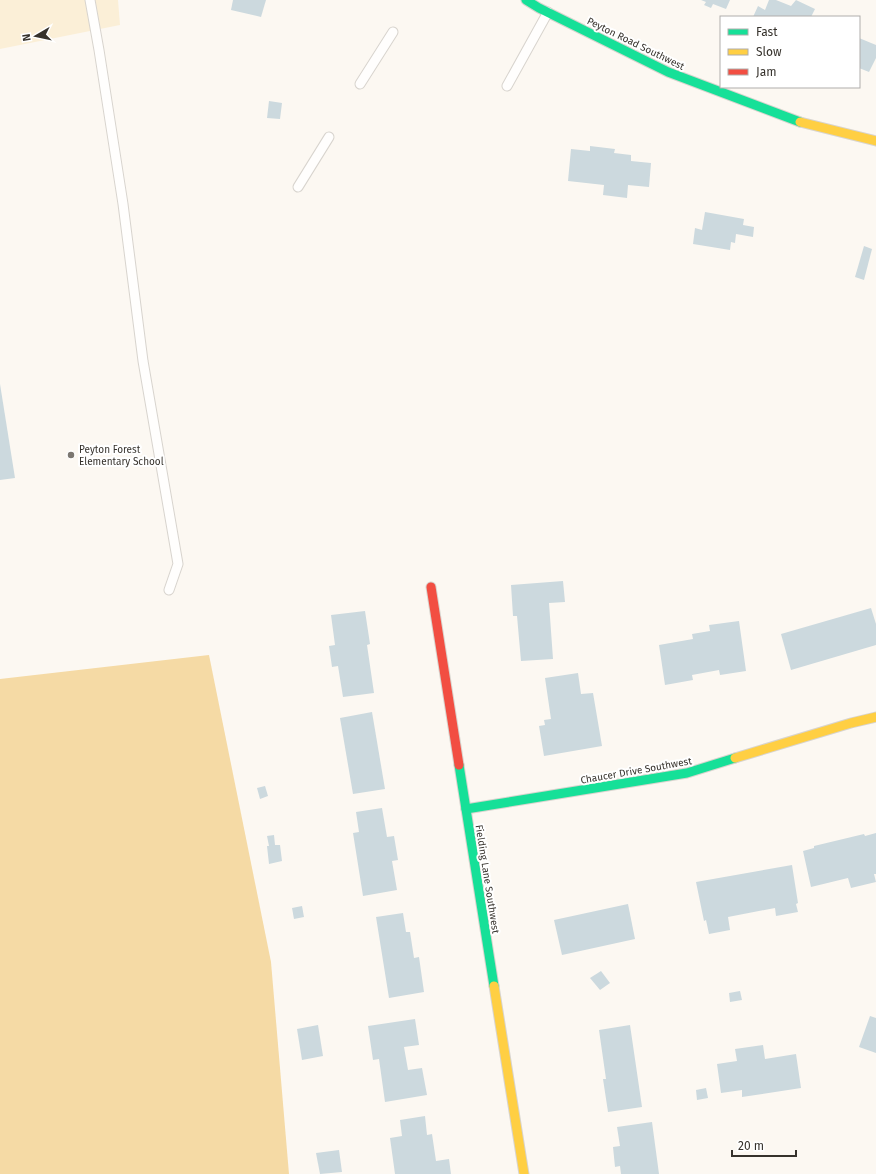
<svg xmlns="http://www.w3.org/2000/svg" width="876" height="1174" viewBox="0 0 876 1174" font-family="'Fira Sans',sans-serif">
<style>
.green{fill:#fbefd7}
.forest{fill:#f5daa5}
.building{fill:#ccd9de}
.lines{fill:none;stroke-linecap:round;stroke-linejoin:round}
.lane-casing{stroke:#d8d4ce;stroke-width:11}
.fast-casing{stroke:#d8d4ce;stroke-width:11}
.slow-casing{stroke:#d8d4ce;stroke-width:11}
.jam-casing{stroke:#d8d4ce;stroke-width:11}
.lane{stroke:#fffefd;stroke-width:9}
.fast{stroke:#16e098;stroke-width:9}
.slow{stroke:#ffcf43;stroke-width:9}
.jam{stroke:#f24e42;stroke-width:9}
.poi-dot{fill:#7b7771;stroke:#fff;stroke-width:1.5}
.labels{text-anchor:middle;stroke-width:4;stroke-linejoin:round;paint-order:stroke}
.street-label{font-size:10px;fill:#36322c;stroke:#fff}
.poi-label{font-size:10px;fill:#36322c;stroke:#fff;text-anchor:start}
</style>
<rect width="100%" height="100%" fill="#fcf8f2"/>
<polygon class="green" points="0,0 118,0 120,25 0,49"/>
<polygon class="forest" points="209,655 271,962 289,1174 0,1174 0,679"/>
<g class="building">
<polygon points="233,0 266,0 261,17 231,10"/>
<polygon points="701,0 730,0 726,9 713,4 711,8 704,5 706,2"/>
<polygon points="769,0 776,0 791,6 796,0 815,9 811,17 753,17 758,6 765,10"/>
<polygon points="859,38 876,45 876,58 869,72 859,68"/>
<polygon points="269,101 282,103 280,119 267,118"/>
<polygon points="590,146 615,149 614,153 631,155 631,161 651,163 649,187 628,185 627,198 603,195 604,185 568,181 571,149 590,151"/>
<polygon points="705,212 744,219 743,225 754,227 753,237 736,234 735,243 731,242 730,250 693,244 695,228 702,230"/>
<polygon points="864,246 872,249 864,280 855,277"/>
<polygon points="0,384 15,478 0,480"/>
<polygon points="563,581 565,602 549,603 553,659 521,661 517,616 513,616 511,585"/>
<polygon points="871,608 876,624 876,645 791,670 781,634"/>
<polygon points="365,611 370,644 367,645 374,693 343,697 338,666 332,667 329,646 335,645 331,615"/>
<polygon points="739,621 746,671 720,675 719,670 692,675 693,680 665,685 659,645 693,639 692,634 710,631 709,625"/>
<polygon points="578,673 581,694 593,693 602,746 544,756 539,726 545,725 544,720 551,719 545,678"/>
<polygon points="372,712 385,789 353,794 340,718"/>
<polygon points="265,786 268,796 260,799 257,788"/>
<polygon points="382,808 387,837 394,836 398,860 392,861 397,890 363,896 353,833 359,832 356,812"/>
<polygon points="876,833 876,874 874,874 876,882 851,888 848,878 811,887 803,851 814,848 814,846 864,834 865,836"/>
<polygon points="274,835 275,845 280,845 282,861 269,864 267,846 269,846 267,836"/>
<polygon points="792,865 798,903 796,904 798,912 776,916 775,908 728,917 730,930 709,934 706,920 704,921 696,882"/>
<polygon points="628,904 635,939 562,955 554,920"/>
<polygon points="302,906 304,917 294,919 292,908"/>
<polygon points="403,913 406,932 410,932 414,958 419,957 424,992 389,998 376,917"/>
<polygon points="601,971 610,983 600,990 590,978"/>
<polygon points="740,991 742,1000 730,1002 729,993"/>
<polygon points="870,1016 876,1018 876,1053 859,1047"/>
<polygon points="415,1019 419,1045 404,1047 408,1070 422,1068 427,1095 385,1102 379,1059 373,1060 368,1026"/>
<polygon points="318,1025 323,1056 302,1060 297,1029"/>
<polygon points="630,1025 642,1107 608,1112 603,1079 606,1079 599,1030"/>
<polygon points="763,1045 765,1059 796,1054 801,1088 742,1097 742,1090 721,1093 717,1064 737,1061 735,1049"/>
<polygon points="706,1088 708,1098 697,1100 696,1090"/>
<polygon points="425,1116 427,1135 432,1134 436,1161 449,1159 451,1174 395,1174 390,1138 402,1136 400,1120"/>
<polygon points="652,1122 659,1174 621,1174 620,1166 615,1167 613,1147 620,1146 617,1127"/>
<polygon points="339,1150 342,1172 320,1174 316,1153"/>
</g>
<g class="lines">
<g class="lane-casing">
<g id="lane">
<polyline points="90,0 99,50 123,204 143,361 178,564 169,590"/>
<polyline points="360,84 393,32"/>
<polyline points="507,86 548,12"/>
<polyline points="298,187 329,137"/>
</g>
</g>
<g class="fast-casing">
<g id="fast">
<polyline points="526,0 539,8 668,72 800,122"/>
<polyline points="459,765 494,986"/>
<polyline points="466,809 687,773 735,758"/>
</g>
</g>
<g class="slow-casing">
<g id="slow">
<polyline points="800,122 876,141"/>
<polyline points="735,758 851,723 876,717"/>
<polyline points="494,986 524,1174"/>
</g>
</g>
<g class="jam-casing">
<polyline id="jam" points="431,587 459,765"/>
</g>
<use href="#lane" class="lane"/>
<use href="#fast" class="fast"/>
<use href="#slow" class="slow"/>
<use href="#jam" class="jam"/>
</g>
<circle class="poi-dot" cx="71" cy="455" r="4"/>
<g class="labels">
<g class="street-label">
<text transform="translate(636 43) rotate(26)" y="4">Peyton Road Southwest</text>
<text transform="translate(636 770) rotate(-10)" y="4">Chaucer Drive Southwest</text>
<text transform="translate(488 879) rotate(81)" y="4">Fielding Lane Southwest</text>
</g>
<g class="poi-label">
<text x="79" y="453">Peyton Forest<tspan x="79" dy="12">Elementary School</tspan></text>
</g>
</g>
<rect x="720" y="16" width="140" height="72" fill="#ffffff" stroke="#afadab"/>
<rect x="728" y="29" width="20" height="6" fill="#16e098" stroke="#afadab"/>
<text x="756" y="36" font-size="12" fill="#36322c">Fast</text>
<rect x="728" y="49" width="20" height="6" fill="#ffcf43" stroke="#afadab"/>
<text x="756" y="56" font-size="12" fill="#36322c">Slow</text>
<rect x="728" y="69" width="20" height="6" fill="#f24e42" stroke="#afadab"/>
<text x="756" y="76" font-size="12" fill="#36322c">Jam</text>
<g transform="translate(36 36) rotate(261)" stroke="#ffffff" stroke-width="3" paint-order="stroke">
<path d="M0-3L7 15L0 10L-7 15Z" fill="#36322c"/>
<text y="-6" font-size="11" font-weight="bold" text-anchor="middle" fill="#36322c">N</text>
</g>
<path d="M732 1150v6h64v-6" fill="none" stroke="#36322c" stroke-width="2"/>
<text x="738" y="1150" font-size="12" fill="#36322c" stroke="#ffffff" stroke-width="3" paint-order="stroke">20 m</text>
</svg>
